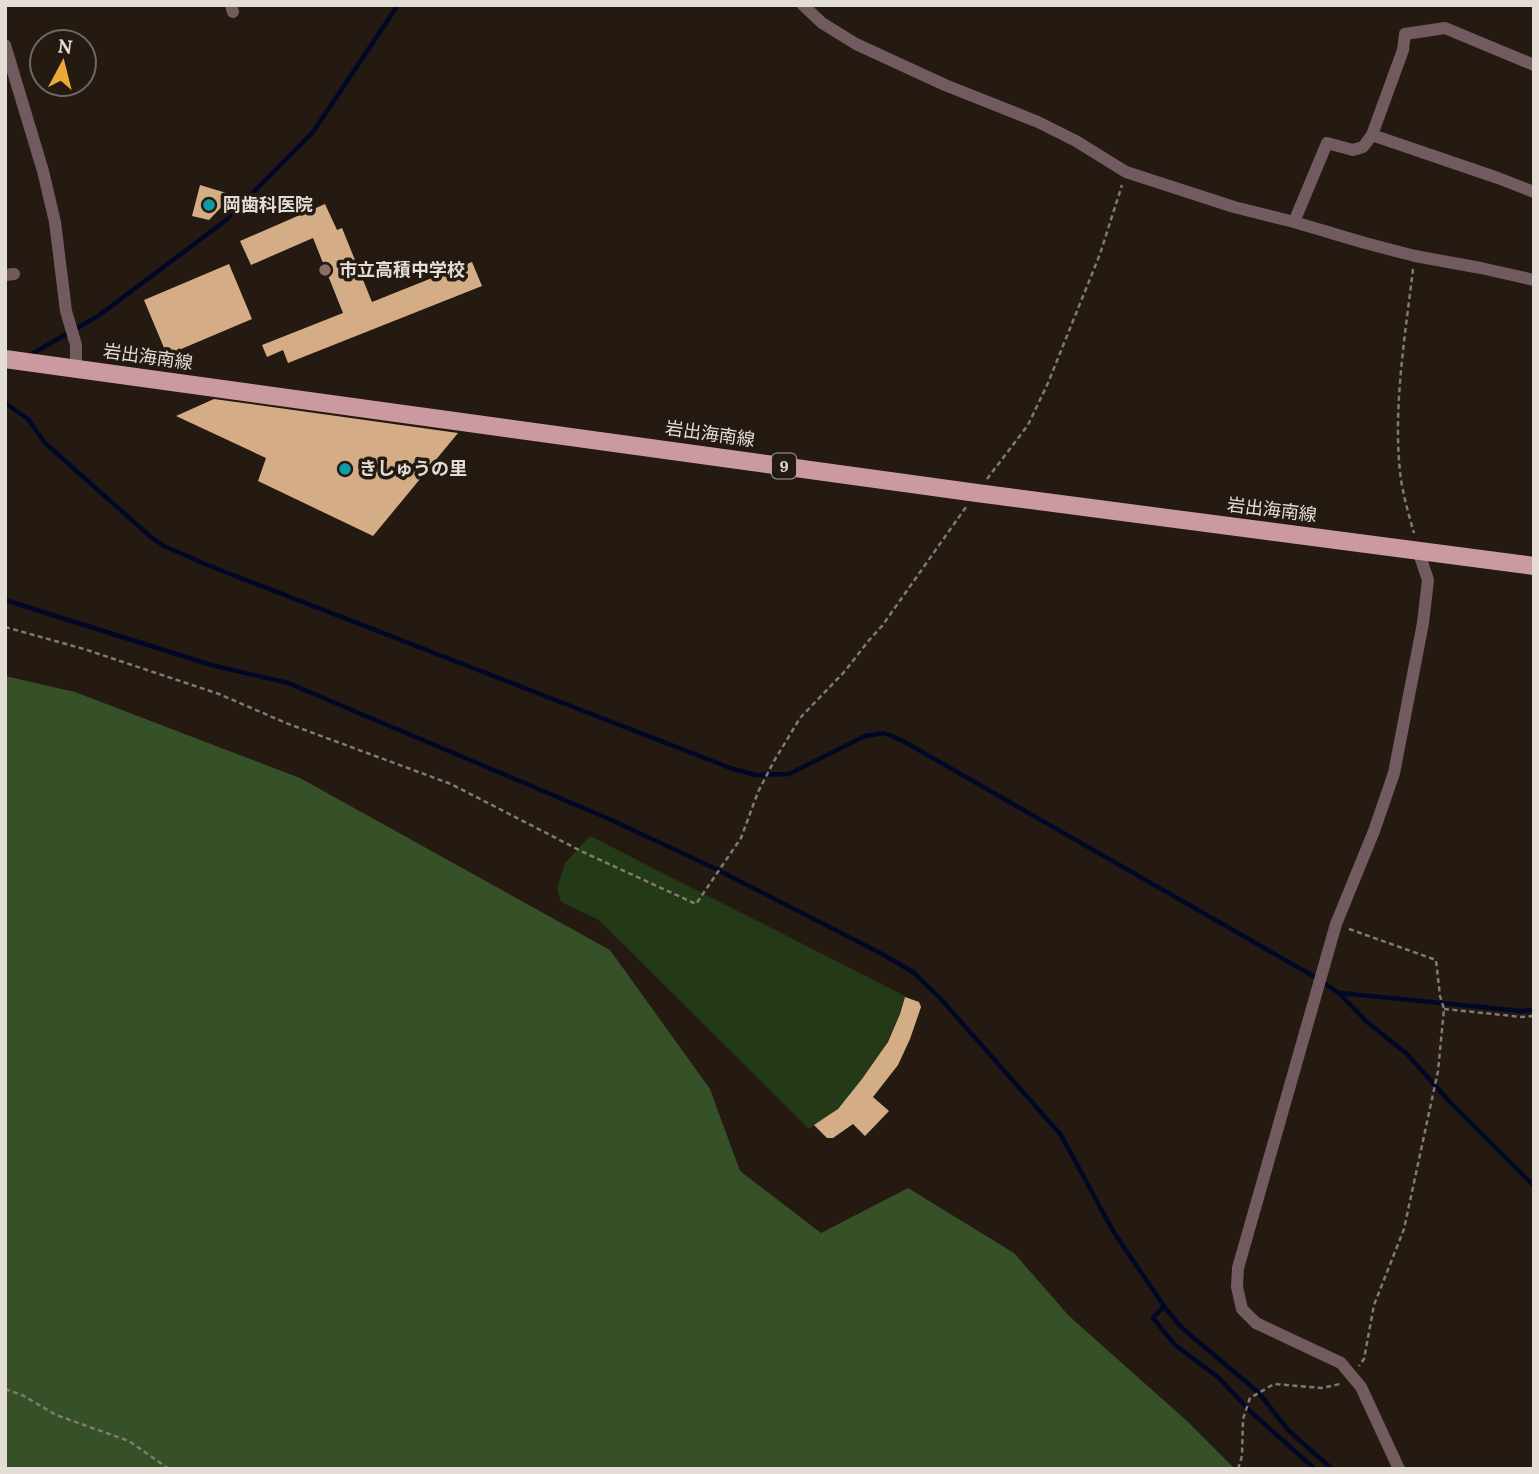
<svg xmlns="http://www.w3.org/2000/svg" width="1539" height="1474" viewBox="0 0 1539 1474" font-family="Lora,'Noto Sans JP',serif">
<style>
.green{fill:#243a16}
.forest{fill:#365028}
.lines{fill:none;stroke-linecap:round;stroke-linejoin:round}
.stream{stroke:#000727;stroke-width:4.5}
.building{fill:#d4ad86}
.path{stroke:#827a72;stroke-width:2.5;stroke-dasharray:5 3.5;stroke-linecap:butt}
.minor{stroke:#725b5e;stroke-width:12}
.primary{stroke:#cb9aa1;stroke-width:18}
.culture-dot{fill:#0f9aa8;stroke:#241a11;stroke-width:2.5}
.education-dot{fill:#8d6e63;stroke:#241a11;stroke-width:2.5}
.labels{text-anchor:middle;stroke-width:7;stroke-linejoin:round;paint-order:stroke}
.shield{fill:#241a11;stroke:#aaa29b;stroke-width:2}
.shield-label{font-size:16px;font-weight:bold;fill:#e3ddd6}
.poi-label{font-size:18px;font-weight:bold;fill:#e3ddd6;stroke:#241a11;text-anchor:start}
.street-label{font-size:18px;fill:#e3ddd6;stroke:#241a11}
</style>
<rect width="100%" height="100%" fill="#241a11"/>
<path class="green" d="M590 836 905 996C894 1038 870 1076 839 1107 831 1116 819 1122 809 1129L599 920 561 902 557 888 565 863Z"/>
<polygon class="forest" points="5,676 75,692 300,778 610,950 710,1089 740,1171 821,1233 908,1188 1014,1253 1069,1316 1187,1421 1235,1469 5,1469"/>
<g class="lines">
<g class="stream">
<polyline points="28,356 98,316 225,221 313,132 398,5"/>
<polyline points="5,403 28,419 45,443 152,538 164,546 205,564 733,769 756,775 789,774 865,736 884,733 903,741 1315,977 1339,993 1366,1021 1407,1054 1450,1102 1534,1186"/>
<polyline points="5,600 211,665 288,683 607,818 714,868 884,955 913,972 940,998 1061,1135 1113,1231 1166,1309 1181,1327 1259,1393 1288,1430 1332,1469"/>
<polyline points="1340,993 1521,1011 1534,1010"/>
<polyline points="1164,1306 1153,1318 1175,1345 1218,1377 1251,1412 1315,1469"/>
</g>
</g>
<g class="building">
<polygon points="200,185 233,195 209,220 192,216"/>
<polygon points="325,204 337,230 342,228 372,302 472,262 482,286 288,363 283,350 267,357 262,345 343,313 313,238 251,265 240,241"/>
<polygon points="229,264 252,319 167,355 144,300"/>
<polygon points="214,399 458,433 373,536 258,481 266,458 176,416"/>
<polygon points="905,997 919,1002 921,1007 910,1039 898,1065 873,1097 889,1111 865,1136 853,1124 833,1138 827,1138 814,1125 838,1109 862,1079 888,1042 900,1014"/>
</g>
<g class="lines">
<g class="path">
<path d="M1413 269C1405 337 1392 413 1401 480 1404 498 1409 516 1414 533"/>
<polyline points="987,479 1028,425 1048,383 1100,254 1122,185"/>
<polyline points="5,627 84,649 219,694 286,723 451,784 585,853 696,904 741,838 758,792 774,761 800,718 845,671 870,639 882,626 966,507"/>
<polyline points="1349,929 1436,960 1440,996 1444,1009 1438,1071 1404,1229 1374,1305 1364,1359 1359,1366"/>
<polyline points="1444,1009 1522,1017 1534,1016"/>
<polyline points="5,1389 24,1396 56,1415 129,1441 169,1469"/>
<polyline points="1238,1469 1242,1456 1243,1419 1250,1398 1274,1384 1322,1388 1340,1384"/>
</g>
<g class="minor">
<polyline points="231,5 233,12"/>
<polyline points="803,5 822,23 856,44 945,85 1038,122 1076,141 1126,172 1234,207 1294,222 1365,243 1415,256 1481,268 1534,280"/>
<polyline points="5,45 43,171 55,222 66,311 76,345 76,368"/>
<polyline points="1372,135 1498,178 1534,192"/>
<polyline points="1294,222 1327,143 1353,150 1363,147 1372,135 1403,50 1405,34 1445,28 1534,65"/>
<polyline points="5,275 14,274"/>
<polyline points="1399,1469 1361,1387 1341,1363 1256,1323 1242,1309 1237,1287 1238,1268 1336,924 1374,831 1394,773 1423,623 1428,580 1418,550"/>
</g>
<polyline class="primary" points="5,359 977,493 1534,566"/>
</g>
<g class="culture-dot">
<circle cx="209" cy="205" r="7"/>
<circle cx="345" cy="469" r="7"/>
</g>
<circle class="education-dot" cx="325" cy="270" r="7"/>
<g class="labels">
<rect class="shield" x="772" y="453.5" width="24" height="25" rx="5"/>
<g class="shield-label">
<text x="784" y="472">9</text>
</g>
<g class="poi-label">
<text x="223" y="211">岡歯科医院</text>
<text x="339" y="276">市立高積中学校</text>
<text x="359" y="475">きしゅうの里</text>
</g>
<g class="street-label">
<text transform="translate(148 357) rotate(8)" y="6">岩出海南線</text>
<text transform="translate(710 434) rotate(8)" y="6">岩出海南線</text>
<text transform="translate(1272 510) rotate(7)" y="6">岩出海南線</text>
</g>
</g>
<rect width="1539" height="1474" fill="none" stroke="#e3ddd6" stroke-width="14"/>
<g transform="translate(63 63) rotate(7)"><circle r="33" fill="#241a11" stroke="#706860" stroke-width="2"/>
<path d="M0-5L12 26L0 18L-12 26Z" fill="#eaaa39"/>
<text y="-10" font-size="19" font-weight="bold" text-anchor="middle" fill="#e3ddd6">N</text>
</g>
</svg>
